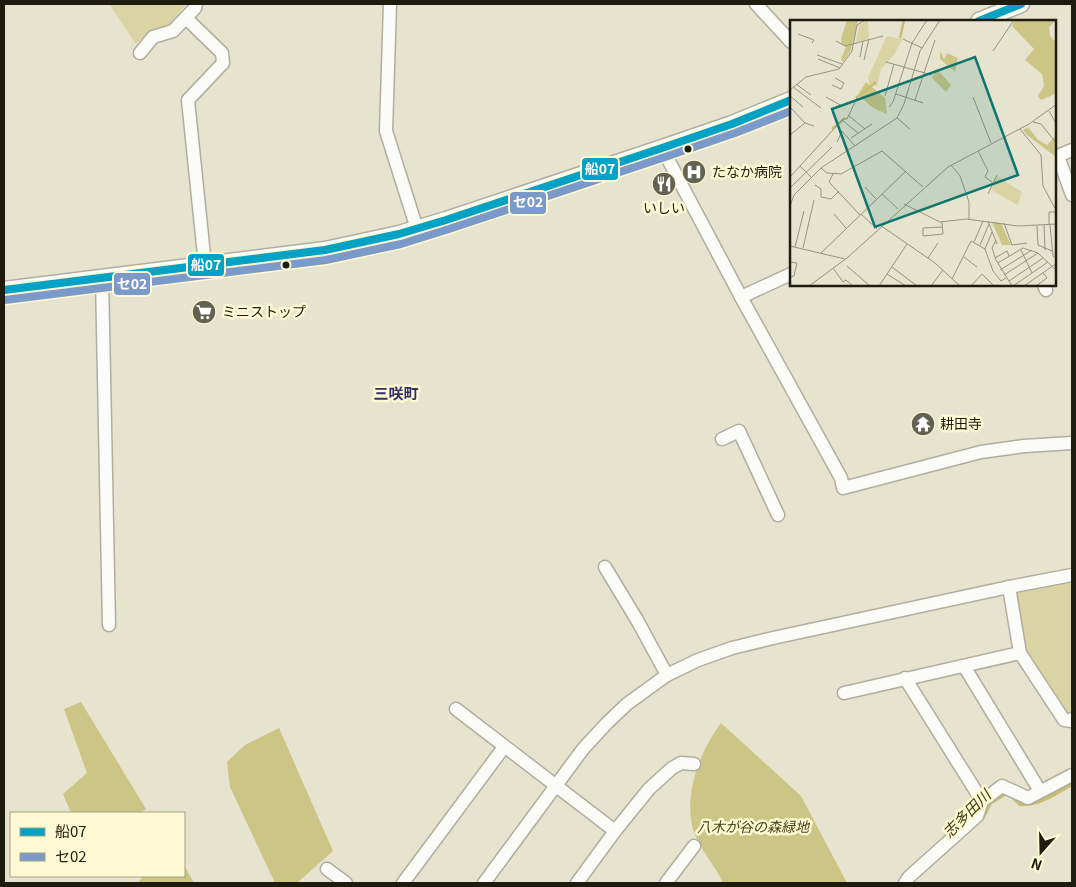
<svg xmlns="http://www.w3.org/2000/svg" width="1076" height="887" viewBox="0 0 1076 887" font-family="Georgia,'Noto Sans JP',serif">
<style>
.green{fill:#dad4a4}
.forest{fill:#cdc585}
.lines{fill:none;stroke-linecap:round;stroke-linejoin:round}
.stream{stroke:#c7be73;stroke-width:4}
.minor-casing{stroke:#b1ae9f;stroke-width:15}
.major-casing{stroke:#b1ae9f;stroke-width:19}
.minor{stroke:#fbfbf8;stroke-width:12}
.major{stroke:#fbfbf8;stroke-width:16}
.bus-1-casing{stroke:#fdf9d3;stroke-width:11}
.bus-2-casing{stroke:#fdf9d3;stroke-width:11}
.bus-1{stroke:#01a2c4;stroke-width:8}
.bus-2{stroke:#7b99c9;stroke-width:8}
.bus-dot{fill:#1d1c0e;stroke:#fdf9d3;stroke-width:2}
.labels{text-anchor:middle;stroke-width:5;stroke-linejoin:round;paint-order:stroke}
.poi-label{font-size:14px;fill:#1d1c0e;stroke:#fdf9d3;text-anchor:start}
.park-label{font-size:14px;font-style:italic;fill:#4a441b;stroke:#fdf9d3}
.neighbourhood-label{font-size:15px;font-weight:bold;fill:#332f6a;stroke:#fdf9d3}
.water-label{font-size:15px;font-style:italic;fill:#413c12;stroke:#fdf9d3}
.inset-river{fill:none;stroke:#c7be73;stroke-width:2.5}
.inset-road{fill:none;stroke:#969382;stroke-width:1}
.view{fill:#0f766e;fill-opacity:0.15;stroke:#0f766e;stroke-width:2.5}
.inset-edge{fill:none;stroke:#1d1c0e;stroke-width:2.5}
.line-badge{stroke:#fdf9d3;stroke-width:2}
.badge-label{font-size:14px;text-anchor:middle;font-weight:bold;fill:#fff}
</style>
<rect width="100%" height="100%" fill="#e6e3cf"/>
<g class="green">
<polygon points="109,4 186,4 169,25 149,31 136,44"/>
<polygon points="1072,581 1072,713 1064,715 1023,648 1015,599 1017,593"/>
</g>
<g class="forest">
<polygon points="81,702 146,809 139,813 71,813 63,794 87,773 64,709"/>
<path d="M721 723 801 796 847 883H723C715 865 701 851 694 832 682 797 700 751 721 723Z"/>
<polygon points="279,728 333,851 297,883 275,883 230,787 227,762 245,745"/>
<polygon points="184,865 194,883 138,883 143,876 184,876"/>
</g>
<g class="lines">
<path class="stream" d="M982 819 990 803 1008 792 1020 804C1038 806 1056 793 1072 784"/>
<g class="minor-casing">
<g id="minor">
<polyline points="390,4 386,131 417,229"/>
<polyline points="756,4 791,42"/>
<polyline points="186,18 222,53 223,63 188,100 205,265"/>
<polyline points="140,53 153,37 173,31 195,8 196,4"/>
<polyline points="662,148 741,297 841,478 843,488 981,452 1024,446 1072,443"/>
<polyline points="1058,156 1072,195"/>
<polyline points="1055,157 1072,150"/>
<polyline points="102,277 109,625"/>
<polyline points="1044,285 1046,290"/>
<polyline points="741,297 791,274"/>
<polyline points="722,439 739,431 778,515"/>
<polyline points="605,567 637,620 667,675"/>
<polyline points="1009,587 1020,653 1064,720 1071,721 1072,719"/>
<polyline points="964,666 1040,791"/>
<polyline points="905,678 982,801"/>
<polyline points="844,693 1020,653"/>
<polyline points="456,709 615,831"/>
<polyline points="327,869 346,883"/>
<polyline points="403,883 504,747"/>
<polyline points="484,883 583,749 607,723 627,704 667,675 698,660 732,648 773,638 1009,587 1072,575"/>
<polyline points="577,883 615,831 649,789 672,768 681,763 694,764"/>
<polyline points="666,883 694,846"/>
<polyline points="905,883 909,877 977,816 982,801 1002,786 1028,798 1072,775"/>
</g>
</g>
<g class="major-casing">
<g id="major">
<polyline points="979,21 1021,4"/>
<polyline points="4,290 325,250 399,234 446,220 662,148 732,124 791,100"/>
</g>
</g>
<use href="#minor" class="minor"/>
<use href="#major" class="major"/>
<g class="bus-1-casing">
<g id="bus-1">
<polyline points="979,21 1021,4"/>
<polyline points="4,290 325,250 399,234 446,220 662,148 732,124 791,100"/>
</g>
</g>
<g class="bus-2-casing">
<polyline id="bus-2" points="5,300 326,260 401,244 449,229 665,157 735,133 791,111"/>
</g>
<use href="#bus-1" class="bus-1"/>
<use href="#bus-2" class="bus-2"/>
</g>
<defs>
<g id="hospital-disc" transform="scale(1.25)"><circle r="9.5" fill="#636252" stroke="#fdf9d3"/><path d="M-5-5h3v3.5h4V-5h3V5h-3V1.5h-4V5h-3Z" fill="#fff"/></g>
<g id="restaurant-disc" transform="scale(1.25)"><circle r="9.5" fill="#636252" stroke="#fdf9d3"/><path d="M-5-6h1v4h1v-4h1v4h1v-4h1v5L-1.5 .5V6h-2V.5L-5-1ZM5-6V6H3V1.5H1.5Q1.5-4 5-6Z" fill="#fff"/></g>
<g id="supermarket-disc" transform="scale(1.25)"><circle r="9.5" fill="#636252" stroke="#fdf9d3"/><path d="M-6-5.5h2.5l.6 2H6L4.5 2H-2.5L-4.4-4H-6ZM-1.5 3.2a1.3 1.3 0 1 0 .1 0ZM3 3.2a1.3 1.3 0 1 0 .1 0Z" fill="#fff"/></g>
<g id="temple-disc" transform="scale(1.25)"><circle r="9.5" fill="#636252" stroke="#fdf9d3"/><path d="M0-6L5-2H3V0L6.5 2.5H4V6H1.5V3h-3V6H-4V2.5H-6.5L-3 0V-2H-5Z" fill="#fff"/></g>
</defs>
<g fill-rule="evenodd">
<use href="#hospital-disc" x="694" y="172"/>
<use href="#restaurant-disc" x="664" y="184"/>
<use href="#supermarket-disc" x="204" y="312"/>
<use href="#temple-disc" x="923" y="424"/>
</g>
<g class="bus-dot">
<circle cx="688" cy="149" r="4.5"/>
<circle cx="286" cy="265" r="4.5"/>
</g>
<g class="labels">
<g class="poi-label">
<text x="712" y="177">たなか病院</text>
<text x="664" y="213" text-anchor="middle">いしい</text>
<text x="222" y="317">ミニストップ</text>
<text x="940" y="429">耕田寺</text>
</g>
<g class="park-label">
<text x="753" y="832">八木が谷の森緑地</text>
</g>
<g class="neighbourhood-label">
<text x="396" y="399">三咲町</text>
</g>
<g class="water-label">
<text transform="translate(967 814) rotate(-45)" y="5">志多田川</text>
</g>
</g>
<g transform="translate(790 20)">
<rect width="266" height="266" fill="#e6e3cf"/>
<path d="M78 0 79 19 66 22 69 5ZM97 16 111 19 114 16 104 35 91 49 87 67 79 63 78 57ZM207 156 232 172 228 185 201 170Z" fill="#dad4a4"/>
<path d="M57 0H68L61 30 53 42 51 39 56 27 51 23 52 15ZM225 0H266L259 7 260 15 264 21 266 19 265 74 251 80 248 76 254 66 252 54 235 40 244 29 222 6ZM150 31 154 39 157 33 168 38 165 52 150 39ZM147 49 161 65 156 72 142 58ZM76 62 95 78 97 94 83 88 68 75ZM238 107 248 120 257 125 266 115V137L237 115 233 110ZM202 202 211 203 221 225H212Z" fill="#cdc585"/>
<path class="inset-river" d="M110 18 114 0M66 78 86 62M42 109 55 98"/>
<path class="inset-road" d="M8 14 24 20 22 23M113 19 132 28M46 21 55 26 93 16M203 31 224 0M27 35 52 44M70 37 73 21M28 39 50 48M74 40 79 19M96 42 142 55M6 64 21 75M42 65 51 69 54 63 45 58M3 67 31 88M0 70 16 57 49 49 62 31 67 5 75 0M106 74 133 83M0 76 13 87M95 76 104 44M36 77 52 86M183 77 201 123M125 80 145 20M0 87 15 103 24 106M99 87 103 82 122 23 137 0M259 91 267 105M59 96 75 109M107 98 120 109M52 100 68 113M243 102 251 104 267 124M230 109 251 135 253 166 267 192H259V205M0 115 15 103M61 118 82 104M47 122 52 111 65 126M188 131 198 151 195 157 202 162M161 145 170 156 179 182V199M10 146 21 157M31 148 37 153 51 154 92 131 133 167M43 154 39 162 70 195M0 157 53 99H57L67 78M25 165 31 169V177L41 179 49 171M75 167 86 179M0 168 42 127M92 174 108 189M198 174 207 155M114 184 150 202 176 199 228 206 267 204M0 186 4 175 31 148 107 98 114 84 130 31 150 0M44 194 56 208M71 194 87 209M198 201 207 224M152 202 153 214 133 216V208L152 207M214 203 222 225 237 223M90 205 145 243 170 266M254 205 255 230M260 205 263 236 267 240M247 206 248 225 262 231M202 212 195 229 203 251 211 261 216 258M206 220 202 228 206 240 222 266M184 222 193 201M190 225 199 204M0 226 55 239M5 227 14 191M13 228 24 180M231 230 242 253M31 233 115 152M174 237 187 247M138 238 148 223M205 238 217 231 219 236M0 242 7 243 4 256 0 257M208 243 233 228 248 233 266 250M57 246 80 266M102 247 127 266M43 248 53 262 56 260 62 265M210 250 242 230M97 254 116 266M214 255 248 233M162 259 181 221 195 229M219 261 253 238M19 266 57 238 158 147 239 104 267 84M89 266 117 224M141 266 153 250M181 266 192 254 204 266M223 266 258 242M234 266 267 243M246 266 257 258 253 253"/>
<path class="view" d="M185 37 228 155 85 207 42 89Z"/>
<rect width="266" height="266" class="inset-edge"/>
</g>
<g class="line-badge">
<rect x="581" y="157" width="38" height="24" rx="5" fill="#01a2c4"/>
<rect x="509" y="191" width="38" height="24" rx="5" fill="#7b99c9"/>
<rect x="187" y="253" width="38" height="24" rx="5" fill="#01a2c4"/>
<rect x="113" y="272" width="38" height="24" rx="5" fill="#7b99c9"/>
</g>
<g class="badge-label">
<text x="600" y="174">船07</text>
<text x="528" y="207">セ02</text>
<text x="206" y="270">船07</text>
<text x="132" y="289">セ02</text>
</g>
<rect width="1076" height="887" fill="none" stroke="#1d1c0e" stroke-width="10"/>
<rect x="10" y="812" width="175" height="65" fill="#fdf9d3" stroke="#a3a184"/>
<rect x="20" y="828" width="25" height="8" fill="#01a2c4" stroke="#a3a184"/>
<text x="55" y="837" font-size="15" fill="#1d1c0e">船07</text>
<rect x="20" y="853" width="25" height="8" fill="#7b99c9" stroke="#a3a184"/>
<text x="55" y="862" font-size="15" fill="#1d1c0e">セ02</text>
<g transform="translate(1041 852) rotate(200)" stroke="#fdf9d3" stroke-width="4" paint-order="stroke">
<path d="M0-4L9 19L0 12L-9 19Z" fill="#1d1c0e"/>
<text y="-8" font-size="14" font-weight="bold" text-anchor="middle" fill="#1d1c0e">N</text>
</g>
</svg>
